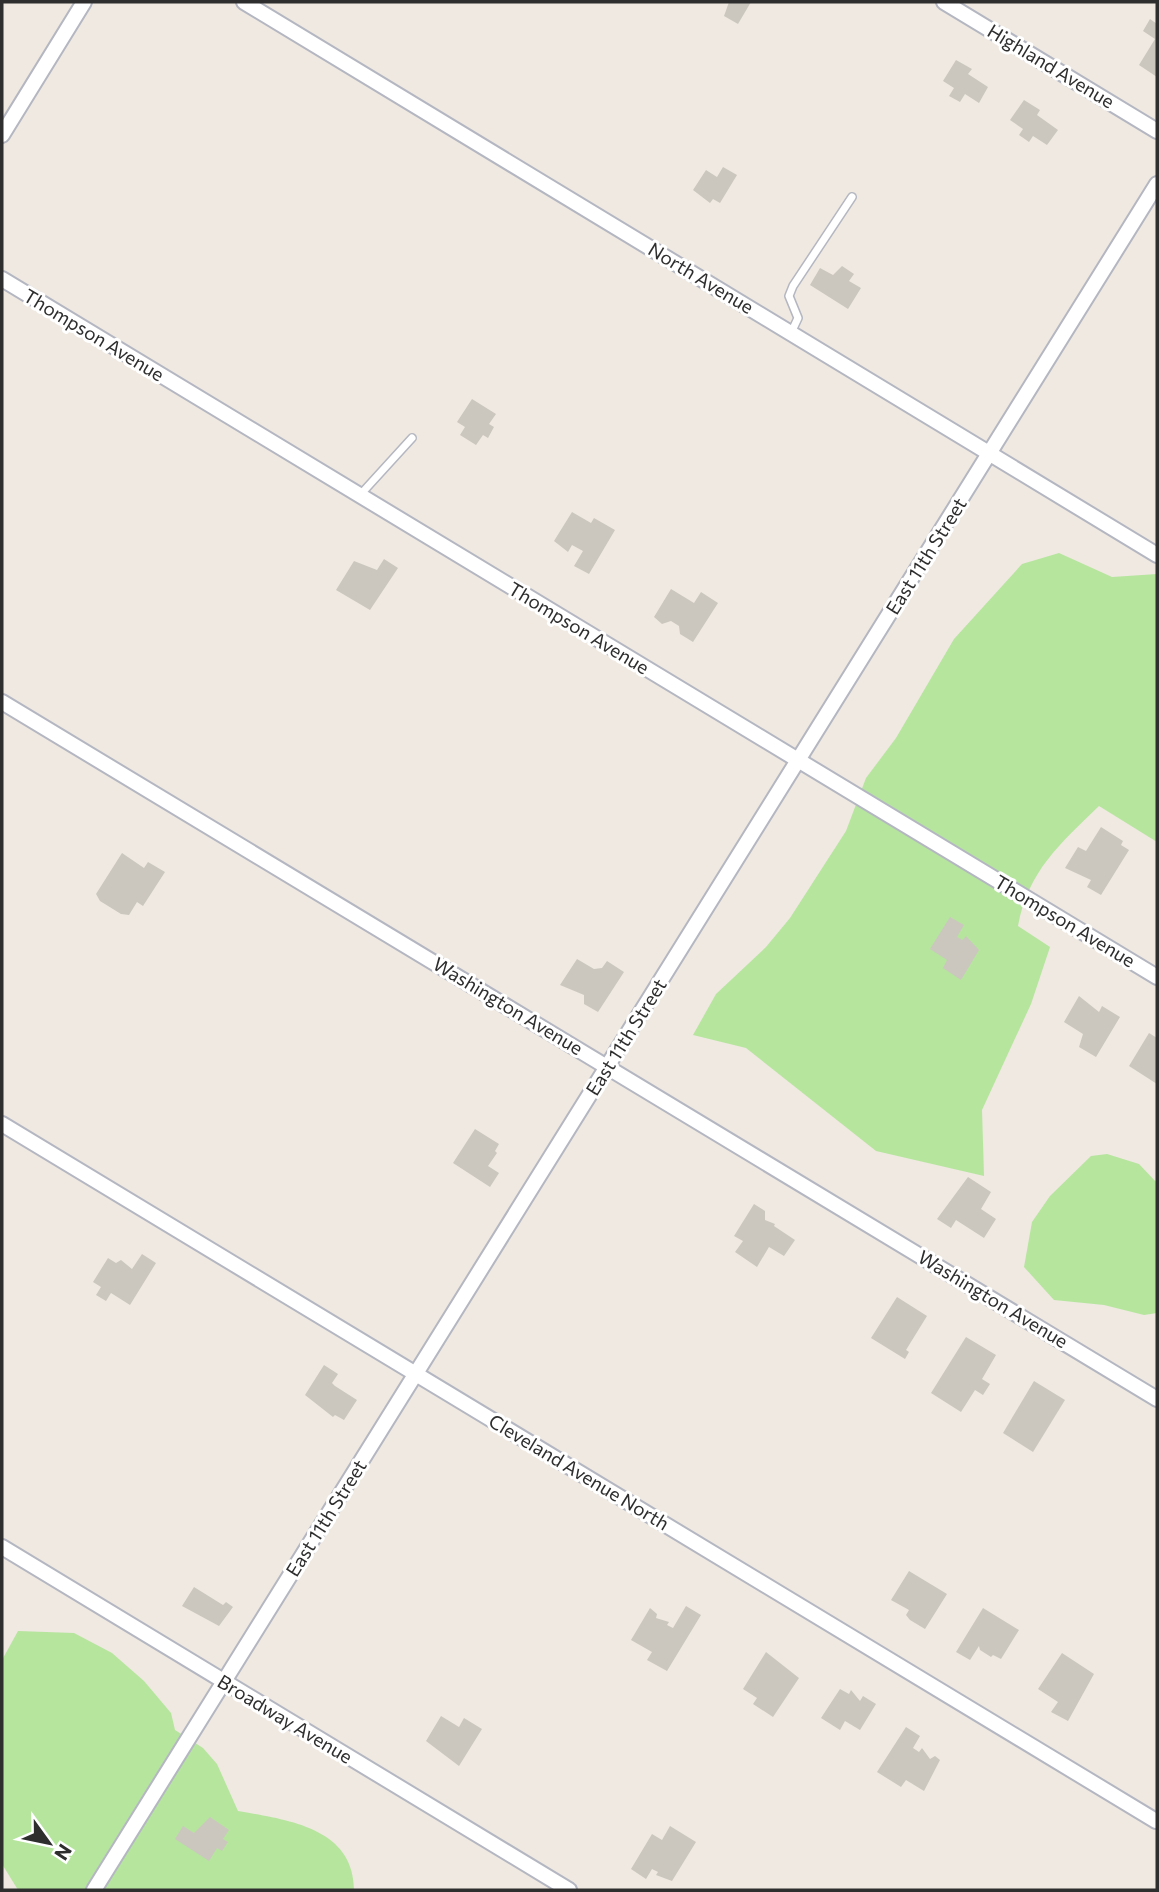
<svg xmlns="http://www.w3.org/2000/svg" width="1159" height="1892" viewBox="0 0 1159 1892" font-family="Commissioner,sans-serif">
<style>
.green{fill:#b6e59e}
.building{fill:#cbc7bf}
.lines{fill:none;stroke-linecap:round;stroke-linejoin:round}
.lane-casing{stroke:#b4b7c1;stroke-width:10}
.street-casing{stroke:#b4b7c1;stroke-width:18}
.lane{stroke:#fff;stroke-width:7}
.street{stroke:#fff;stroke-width:14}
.labels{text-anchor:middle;stroke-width:6;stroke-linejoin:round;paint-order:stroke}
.street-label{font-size:19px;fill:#2e2e2e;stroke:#fff}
</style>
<rect width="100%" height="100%" fill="#efe9e1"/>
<g class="green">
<path d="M1059 553 1112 577 1157 574V842L1099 806C1060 844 1028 871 1018 926L1050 947 1031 1004 982 1110 984 1176 876 1151 746 1048 693 1035 716 994 766 947 790 918 846 831 866 778 896 738 954 639 1022 564Z"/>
<polygon points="1107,1154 1139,1164 1157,1183 1157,1313 1144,1315 1104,1305 1054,1300 1024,1267 1032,1222 1050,1196 1091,1156"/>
<path d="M18 1631 74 1633 112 1653 144 1681 171 1713 175 1730 203 1748 217 1764 238 1811C288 1820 354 1828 354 1890H18L2 1864V1660Z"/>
</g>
<g class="building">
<polygon points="729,2 751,2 738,24 724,16"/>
<polygon points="1150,19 1157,24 1157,77 1139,65 1155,39 1143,31"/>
<polygon points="956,60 972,69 968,74 988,87 979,103 965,94 960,102 949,96 954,88 943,81"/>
<polygon points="1024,100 1040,110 1037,115 1058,130 1047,145 1033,136 1029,142 1019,135 1023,129 1010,120"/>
<polygon points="723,167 737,175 720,203 713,199 710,203 693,190 706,170 717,177"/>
<polygon points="842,266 854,274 849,281 861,288 848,309 810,285 820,268 833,275"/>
<polygon points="472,399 496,414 489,424 494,427 488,438 483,435 476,445 460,435 465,427 457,422"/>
<polygon points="572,512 591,523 594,518 615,530 589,574 574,566 583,551 572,545 568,552 554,541"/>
<polygon points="384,559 398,568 370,610 336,590 354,561 377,570"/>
<polygon points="671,589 694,603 701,592 718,603 693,642 680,634 679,626 671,621 662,624 654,617"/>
<polygon points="1101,827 1123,841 1121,845 1129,850 1101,895 1087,887 1091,880 1065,868 1078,847 1086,851"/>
<polygon points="122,853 144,868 148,862 165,872 143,906 137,902 129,915 121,914 100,901 96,894"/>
<polygon points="950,917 964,925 957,937 963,940 966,936 979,950 961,980 943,968 947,960 930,949"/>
<polygon points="577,959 594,969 602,968 607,961 624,972 598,1012 584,1004 584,995 560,985"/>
<polygon points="1079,996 1099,1012 1102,1006 1120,1017 1096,1057 1079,1047 1083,1034 1064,1022"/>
<polygon points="1149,1033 1157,1038 1157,1084 1129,1066"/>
<polygon points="475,1129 499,1144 495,1151 497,1153 488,1166 499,1173 490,1187 453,1163"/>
<polygon points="968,1177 991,1192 981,1209 996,1219 984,1238 956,1220 951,1228 937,1219"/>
<polygon points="754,1204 765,1211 765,1220 775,1224 774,1226 795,1240 784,1256 769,1247 757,1267 735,1252 743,1241 734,1236"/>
<polygon points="142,1254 156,1263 130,1305 111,1293 106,1301 96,1295 101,1287 93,1282 108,1258 116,1263 121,1260 132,1269"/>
<polygon points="897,1297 927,1316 906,1350 909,1352 905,1359 871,1338"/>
<polygon points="966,1337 996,1355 982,1379 990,1384 983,1395 975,1390 961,1412 931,1393"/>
<polygon points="324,1365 338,1374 332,1383 335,1386 357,1400 344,1420 335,1415 333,1417 305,1395"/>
<polygon points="1034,1381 1065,1400 1033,1452 1003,1433"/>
<polygon points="909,1571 947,1594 925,1629 910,1620 906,1615 909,1610 891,1600"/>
<polygon points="194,1587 223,1605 226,1602 233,1607 219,1626 182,1606"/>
<polygon points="686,1606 701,1615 667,1671 647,1660 652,1652 631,1640 650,1608 657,1614 656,1618 669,1622 667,1625 673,1628"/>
<polygon points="983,1608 1019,1630 1001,1659 993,1655 991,1657 980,1650 979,1646 970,1660 956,1652"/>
<polygon points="766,1652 799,1678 773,1717 753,1704 757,1698 743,1689"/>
<polygon points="1062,1653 1094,1674 1068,1721 1051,1712 1058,1702 1038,1689"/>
<polygon points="840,1689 849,1694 851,1690 860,1701 863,1696 876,1704 860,1730 845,1721 840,1730 821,1718"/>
<polygon points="441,1716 459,1727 464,1718 482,1729 459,1766 426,1741"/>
<polygon points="906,1727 920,1736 913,1748 919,1752 922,1748 930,1759 935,1756 940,1760 924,1791 906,1780 901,1787 877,1772"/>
<polygon points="210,1817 229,1830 223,1839 228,1842 222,1851 217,1848 209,1861 175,1839 183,1826 194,1833"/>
<polygon points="670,1826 696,1842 672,1881 656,1875 658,1872 652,1869 646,1879 631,1869 652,1834 662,1840"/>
</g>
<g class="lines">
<g class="lane-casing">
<g id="lane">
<polyline points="791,333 798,318 789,296 793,286 852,197"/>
<polyline points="360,495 412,438"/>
</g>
</g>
<g class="street-casing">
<g id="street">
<polyline points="244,2 1157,555"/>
<polyline points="944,2 1157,131"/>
<polyline points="2,135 84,2"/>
<polyline points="2,279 1157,977"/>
<polyline points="2,702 1157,1399"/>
<polyline points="2,1124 1156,1821"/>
<polyline points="2,1547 569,1890"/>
<polyline points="94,1890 1157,184"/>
</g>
</g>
<use href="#lane" class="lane"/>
<use href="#street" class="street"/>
</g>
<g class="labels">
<g class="street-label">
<text transform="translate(1051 66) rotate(31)" y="7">Highland Avenue</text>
<text transform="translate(701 278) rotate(31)" y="7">North Avenue</text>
<text transform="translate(94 335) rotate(31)" y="7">Thompson Avenue</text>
<text transform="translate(926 556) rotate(-58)" y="7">East 11th Street</text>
<text transform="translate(579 628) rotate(31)" y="7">Thompson Avenue</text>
<text transform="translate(1065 921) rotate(31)" y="7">Thompson Avenue</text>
<text transform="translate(508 1006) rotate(31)" y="7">Washington Avenue</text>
<text transform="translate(626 1037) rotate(-58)" y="7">East 11th Street</text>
<text transform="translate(993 1299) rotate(31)" y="7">Washington Avenue</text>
<text transform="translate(579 1472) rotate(31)" y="7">Cleveland Avenue North</text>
<text transform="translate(326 1518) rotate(-58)" y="7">East 11th Street</text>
<text transform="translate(285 1719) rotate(31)" y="7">Broadway Avenue</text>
</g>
</g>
<rect width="1159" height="1892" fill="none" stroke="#2e2e2e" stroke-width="7"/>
<g transform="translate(49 1843) rotate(123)" stroke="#ffffff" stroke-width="5" paint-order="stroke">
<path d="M0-5L12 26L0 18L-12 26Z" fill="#2e2e2e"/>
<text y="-10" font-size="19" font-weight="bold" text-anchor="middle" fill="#2e2e2e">N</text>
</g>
</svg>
